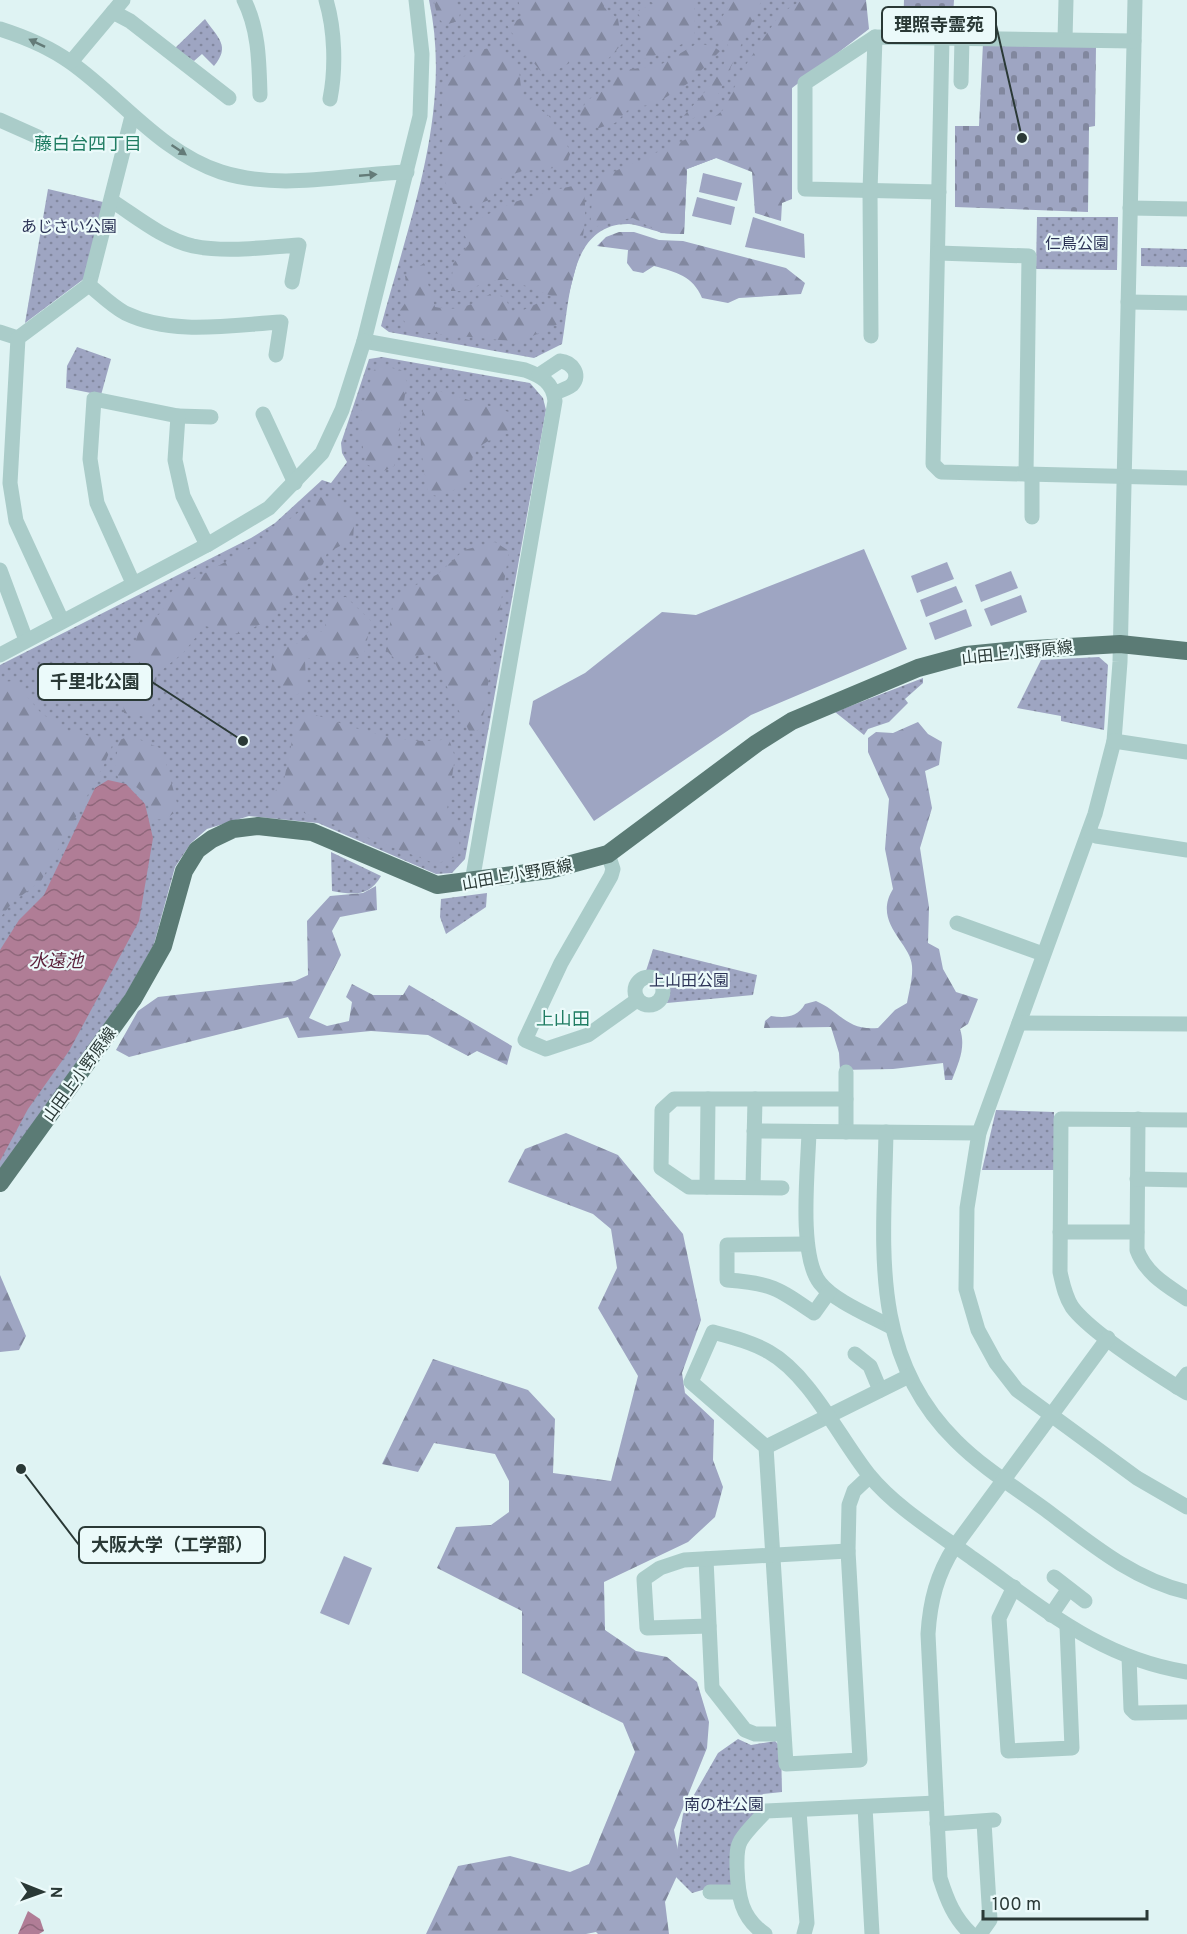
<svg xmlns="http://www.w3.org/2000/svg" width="1187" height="1934" viewBox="0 0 1187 1934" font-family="Overpass,'Noto Sans JP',sans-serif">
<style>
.green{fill:url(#green-dots)}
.forest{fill:url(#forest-firs)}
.cemetery{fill:url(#cemetery-stones)}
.pitch{fill:#9ea5c2}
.water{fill:url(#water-waves)}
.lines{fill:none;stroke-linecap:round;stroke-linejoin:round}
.minor{stroke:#aaccc9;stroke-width:15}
.major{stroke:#5b7b75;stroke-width:18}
.oneway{fill:#647b78}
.labels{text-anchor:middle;stroke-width:4.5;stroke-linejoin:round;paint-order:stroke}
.park-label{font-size:16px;fill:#2d3457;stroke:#ebfafa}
.street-label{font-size:16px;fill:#2a3936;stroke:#ebfafa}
.neighbourhood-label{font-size:18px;fill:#207d63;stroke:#ebfafa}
.water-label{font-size:18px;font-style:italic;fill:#5b1f3a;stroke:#ebfafa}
.leader{fill:none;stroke:#2a3936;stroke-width:2}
.callout-dot{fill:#2a3936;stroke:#ebfafa;stroke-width:2}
.callout{fill:#ebfafa;stroke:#2a3936;stroke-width:2}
.callout-label{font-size:18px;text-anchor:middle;font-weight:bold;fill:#2a3936}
</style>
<defs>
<pattern id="green-dots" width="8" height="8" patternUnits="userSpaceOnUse" patternTransform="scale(1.5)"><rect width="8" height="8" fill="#9ea5c2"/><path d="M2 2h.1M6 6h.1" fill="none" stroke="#81879e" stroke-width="1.8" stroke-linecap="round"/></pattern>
<pattern id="forest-firs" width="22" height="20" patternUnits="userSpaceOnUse" patternTransform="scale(1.5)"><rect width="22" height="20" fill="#9ea5c2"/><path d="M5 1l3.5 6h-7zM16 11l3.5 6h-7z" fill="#81879e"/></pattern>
<pattern id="cemetery-stones" width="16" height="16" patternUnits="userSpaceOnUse" patternTransform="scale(1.5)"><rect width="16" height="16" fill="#9ea5c2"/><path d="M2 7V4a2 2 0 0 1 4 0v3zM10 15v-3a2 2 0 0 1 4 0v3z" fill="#81879e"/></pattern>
<pattern id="water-waves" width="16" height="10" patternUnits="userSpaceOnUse" patternTransform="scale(1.5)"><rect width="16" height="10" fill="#b07d96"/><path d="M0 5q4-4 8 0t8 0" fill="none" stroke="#8f677b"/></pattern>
</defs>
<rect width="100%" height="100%" fill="#dff3f3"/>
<g class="green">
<path d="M429 0H830L716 158 687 169 684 234C676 234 668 234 660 232 650 230 640 225 629 224 569 223 570 300 562 344L534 358 389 332 381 326C409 221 453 110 429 0Z"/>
<path d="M205 19C218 38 231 46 214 66L202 54 194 61 174 49Z"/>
<polygon points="48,189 103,202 85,278 25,323"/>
<polygon points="1037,217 1118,217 1117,270 1036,269"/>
<polygon points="1141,248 1187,249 1187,267 1141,266"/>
<polygon points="77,347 111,359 101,395 66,388 67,366"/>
<polygon points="382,357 530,383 543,398 546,410 465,859 452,873 436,874 318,823 249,816 207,829 191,843 175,867 154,944 126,994 0,1169 0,665 251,538 275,523 322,480 331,483 347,462 342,453 341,443 369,359"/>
<polygon points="1099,657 1108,665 1104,730 1061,721 1061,716 1017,708 1041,660"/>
<polygon points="923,678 923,683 905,699 908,703 889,722 868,729 864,735 835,712"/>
<path d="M331 852 381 876C369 897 353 895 332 891Z"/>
<polygon points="487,893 486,907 446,934 440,917 441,899"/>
<path d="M653 949 757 975 753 995 667 1003C671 989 668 983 658 972L646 971Z"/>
<polygon points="996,1110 1054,1112 1054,1170 982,1170"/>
<polygon points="738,1739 751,1745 775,1741 781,1747 782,1792 763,1794 758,1800 757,1814 736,1839 734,1888 706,1889 692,1893 673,1874 683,1814 718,1753"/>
</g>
<g class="forest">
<polygon points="438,0 455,1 461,10 458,21 445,25 438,18 434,2"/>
<path d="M518 0H606L604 7 618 19 622 44 607 60C588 58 570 58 556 72L542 73 521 47 507 25 523 17Z"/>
<path d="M647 0H692C698 14 693 22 695 37L669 51 641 60 642 20 637 12 642 7 653 8 655 4Z"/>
<path d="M733 0H762L716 99 694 118 677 124C693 104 731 69 728 44L711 34Z"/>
<polygon points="802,0 866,0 869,29 792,88 792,199 782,203 781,221 755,213 752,172 716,158 687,169 684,234 661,233 633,218 607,222 590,230 593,181 691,137 723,110 745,66 780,14"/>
<polygon points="698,43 714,47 720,51 690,82 657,103 629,109 615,123 599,128 584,124 580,115 586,101 611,86 612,72 660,65"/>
<polygon points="500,47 519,70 522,96 549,116 571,152 565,167 522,171 500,179 492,199 481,203 453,204 443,175 442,97 452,63 476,50"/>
<path d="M582 184C592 224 576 263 567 302L508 279 483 282 470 291H451L453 264 469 244 462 230C504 202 534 194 582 184Z"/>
<path d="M619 232H634L659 240 683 241 786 268 805 283 801 294 739 298 728 303 702 298C693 276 676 272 654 266L643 273 633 271 627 263 628 250 597 246 606 237Z"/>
<path d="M427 261 426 277 435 307C458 312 470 306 490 294L505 297 513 315 538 303 558 308V324L520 342 410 331 399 312 408 299 405 276Z"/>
<polygon points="383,366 401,370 407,382 394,466 382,472 366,464 358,421 374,370"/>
<path d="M432 389 509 412V433C477 443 471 450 467 484L439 497 428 493C423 459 412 420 432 389Z"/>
<polygon points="319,497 334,499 355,511 353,539 327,553 323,564 266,622 239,634 205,626 183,653 157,674 154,703 146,717 124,713 122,675 131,657 140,627 161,613 172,591 251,548"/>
<polygon points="495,542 509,551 481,729 470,733 430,653 397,661 386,650 393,605 410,588 438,574 464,550"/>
<polygon points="346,597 371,621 364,655 348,660 305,658 306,688 297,695 269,677 276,649 299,643 309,631 323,632 334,598"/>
<polygon points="14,681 41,713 67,731 114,741 104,765 41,881 13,902 0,918 0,682"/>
<path d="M310 713C356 728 401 747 449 739L455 757 447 810 461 827 458 856 436 864 299 811H270L269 799 284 780 295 726Z"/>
<path d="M918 722 928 734 942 742 939 765 925 771 932 808 920 848 929 907 928 943 939 949 943 969 956 992 978 999 968 1024 960 1029C966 1047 959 1062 952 1080H945L943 1063 893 1069 840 1070 839 1053 831 1027 764 1028 765 1021 771 1016C785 1018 797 1018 805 1004L816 1001C841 1012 847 1031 878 1028L895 1010 907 1003C909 991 913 978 912 966 911 943 872 923 893 889L885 849 889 799 868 752V738L876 732 893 733Z"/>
<path d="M131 736 162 749 179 810 165 819 152 820C145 791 145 790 118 778L115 765 119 740Z"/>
<polygon points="376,886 377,910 340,917 332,931 341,955 309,1018 327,1026 349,1021 352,1002 346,997 352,984 373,995 403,995 409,985 512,1046 507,1065 477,1051 468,1056 428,1035 371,1031 298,1038 288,1017 129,1057 116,1050 138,1011 158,997 295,981 308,975 307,921 330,896 363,893"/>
<polygon points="566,1133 618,1155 683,1234 701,1320 682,1373 685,1393 714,1420 713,1460 723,1487 715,1517 688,1542 604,1582 605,1630 636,1651 667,1657 697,1682 709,1722 707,1748 674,1830 681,1867 665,1902 669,1934 598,1934 596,1932 586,1934 426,1934 458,1866 510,1856 570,1872 589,1864 635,1752 623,1723 522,1673 522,1611 437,1568 456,1527 491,1525 509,1512 509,1481 495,1454 434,1443 418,1472 382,1464 433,1359 528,1390 555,1419 553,1473 611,1481 638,1376 598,1308 617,1268 611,1229 593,1214 508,1182 525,1149"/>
<polygon points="0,1275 26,1336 19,1350 0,1352"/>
</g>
<g class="cemetery">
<polygon points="904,0 954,0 952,31 903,30"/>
<polygon points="983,43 1096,46 1095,126 1089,127 1088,212 955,207 955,126 979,126"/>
</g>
<g class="pitch">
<polygon points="703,173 742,183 737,201 699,192"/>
<polygon points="697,197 735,207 731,225 692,216"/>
<polygon points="753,217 804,234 805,258 745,247"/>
<polygon points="864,549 907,649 751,715 594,821 529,724 533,701 585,673 662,612 696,615"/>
<polygon points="947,562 954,579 917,593 911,576"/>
<polygon points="1011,571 1018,588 981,602 975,585"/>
<polygon points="956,586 963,602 926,617 920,600"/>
<polygon points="1021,595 1027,612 991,626 984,609"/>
<polygon points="966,609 972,626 935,640 929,623"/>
<polygon points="344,1556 372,1568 349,1625 320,1613"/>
</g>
<g class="water">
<polygon points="108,780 126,784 145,804 153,838 139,921 69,1051 28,1109 0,1161 0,950 19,920 44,895 95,788"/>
<polygon points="28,1911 40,1919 44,1931 39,1934 18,1934"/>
</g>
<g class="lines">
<g class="minor">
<path d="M244 0C259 30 259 62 260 95"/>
<path d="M326 0C335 30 336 69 330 99"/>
<path d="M416 0 422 54 420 116 364 341 525 370C541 376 553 382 555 401L472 882"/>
<polyline points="1135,0 1120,662 1114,741 1095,814 979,1133 967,1208 966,1289 978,1330 996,1363 1017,1390 1137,1478 1187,1507"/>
<polyline points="113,12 130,21 229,98"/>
<path d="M0 29C25 37 48 46 70 62 120 97 160 152 221 172 281 191 346 174 407 172"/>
<polyline points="942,38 933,464 941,472 1187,478"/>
<polyline points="1065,39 1066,0"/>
<polyline points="71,62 123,0"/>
<polyline points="961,82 962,38"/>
<polyline points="0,120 38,137"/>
<polyline points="939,192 805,189 805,83 875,37 1134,41"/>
<path d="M112 201C137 217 163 239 193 246 227 253 265 247 299 245L292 282"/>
<polyline points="1130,208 1187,209"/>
<polyline points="938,253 1029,256 1026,474"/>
<polyline points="89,285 132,116"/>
<polyline points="1128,302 1187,303"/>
<polyline points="0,332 18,338"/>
<polyline points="871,336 870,191 875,37"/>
<path d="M539 375 560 361C571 362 582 374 572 385 567 389 560 391 554 393"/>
<polyline points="263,414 295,483"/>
<polyline points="178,416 211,417"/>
<polyline points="1032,517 1032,475"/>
<polyline points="0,570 26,640"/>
<polyline points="133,583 97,503 90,459 94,399 178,416 175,460 183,496 207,545"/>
<path d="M62 621 16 521 10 483 18 338 89 285C100 294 112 306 125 313 173 336 230 325 281 322L276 355"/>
<polyline points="0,655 207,545 269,508 322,453 342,410 364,341"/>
<polyline points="1114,741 1187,752"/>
<polyline points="1089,832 1096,836 1187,850"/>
<polyline points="608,854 613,869 611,876 561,963 525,1040 546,1049 588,1035 637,1000"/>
<polyline points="957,923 1043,954"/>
<circle cx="649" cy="991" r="14"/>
<polyline points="1019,1023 1187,1024"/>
<polyline points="846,1072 846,1132"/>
<path d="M1138 1119 1137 1250C1146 1274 1166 1285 1187 1299"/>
<path d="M1187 1120 1061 1119 1060 1272C1063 1285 1065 1296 1072 1307 1091 1333 1158 1375 1187 1393"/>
<polyline points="754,1131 979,1133"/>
<path d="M809 1132C808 1169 798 1255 820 1283 834 1301 871 1316 891 1327"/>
<path d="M886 1132C884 1244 868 1355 956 1441 983 1468 1016 1488 1046 1510 1090 1543 1132 1579 1187 1592"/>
<polyline points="1137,1179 1187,1180"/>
<polyline points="707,1187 708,1099"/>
<polyline points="753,1187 755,1099"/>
<polyline points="782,1188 689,1187 661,1168 662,1110 674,1099 846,1099"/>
<polyline points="1060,1232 1137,1232"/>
<path d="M807 1244 727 1245V1280C771 1283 778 1288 814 1313L829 1292"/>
<polyline points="855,1354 870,1366 880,1390"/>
<polyline points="1177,1387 1187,1374"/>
<polyline points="766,1447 909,1376"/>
<path d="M870 1476 854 1491 849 1505 848 1551 860 1760 786 1764 766 1447 691 1382 713 1332C732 1337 752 1342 769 1352 810 1375 840 1439 869 1475 896 1508 938 1533 972 1558 1042 1607 1099 1658 1187 1672"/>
<polyline points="706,1559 712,1688 745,1730 755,1734 783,1734"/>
<polyline points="1054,1577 1085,1601"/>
<polyline points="1014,1587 999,1618 1008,1751 1072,1748 1067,1627"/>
<polyline points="1051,1615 1068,1590"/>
<polyline points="709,1626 647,1628 644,1579 660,1568 684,1560 848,1551"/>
<polyline points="1129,1657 1131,1709 1135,1713 1187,1712"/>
<polyline points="865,1807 872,1934"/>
<polyline points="799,1811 807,1923 804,1934"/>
<polyline points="937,1824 994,1820"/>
<polyline points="710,1892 737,1892"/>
<path d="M765 1934C741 1918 738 1896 737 1868 737 1859 736 1848 741 1840 747 1830 758 1820 766 1811L936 1803"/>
<path d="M971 1934C954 1918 947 1900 940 1878L928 1634C930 1601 937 1574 955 1546L1108 1338"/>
<polyline points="980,1934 990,1920 984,1822"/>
</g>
<polyline class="major" points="0,1183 133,999 163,946 184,871 197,850 212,839 233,829 258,826 312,832 437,885 549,870 608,854 757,743 792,721 918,668 966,655 1017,650 1120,644 1187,651"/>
</g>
<defs><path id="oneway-solid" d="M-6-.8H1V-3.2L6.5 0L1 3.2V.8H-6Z" transform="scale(1.5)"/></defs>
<g class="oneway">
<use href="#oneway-solid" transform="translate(37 43) rotate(-154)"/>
<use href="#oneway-solid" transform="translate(179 150) rotate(34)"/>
<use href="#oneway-solid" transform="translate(368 175) rotate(-5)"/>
</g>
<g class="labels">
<g class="park-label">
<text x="69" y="232">あじさい公園</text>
<text x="1077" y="249">仁鳥公園</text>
<text x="689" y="986">上山田公園</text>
<text x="724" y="1810">南の杜公園</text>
</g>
<g class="street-label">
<text transform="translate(1017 652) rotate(-6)" y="6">山田上小野原線</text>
<text transform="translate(517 874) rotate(-10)" y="6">山田上小野原線</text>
<text transform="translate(79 1074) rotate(-54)" y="6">山田上小野原線</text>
</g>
<g class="neighbourhood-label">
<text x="88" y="150">藤白台四丁目</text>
<text x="563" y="1025">上山田</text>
</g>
<g class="water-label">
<text x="56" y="967">水遠池</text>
</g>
</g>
<path class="leader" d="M1022 138L996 25M243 741L152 682M21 1469L79 1545"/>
<g class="callout-dot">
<circle cx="1022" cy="138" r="6"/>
<circle cx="243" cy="741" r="6"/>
<circle cx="21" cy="1469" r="6"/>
</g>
<g class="callout">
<rect x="882" y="7" width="114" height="36" rx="6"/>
<rect x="38" y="664" width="114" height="36" rx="6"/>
<rect x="79" y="1527" width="186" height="36" rx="6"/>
</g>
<g class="callout-label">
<text x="939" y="31">理照寺霊苑</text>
<text x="95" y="688">千里北公園</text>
<text x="172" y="1551">大阪大学（工学部）</text>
</g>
<g transform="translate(42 1892) rotate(91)" stroke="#ebfafa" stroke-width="4.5" paint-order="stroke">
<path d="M0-4.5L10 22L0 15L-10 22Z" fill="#2a3936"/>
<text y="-9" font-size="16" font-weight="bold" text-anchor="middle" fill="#2a3936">N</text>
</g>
<path d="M983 1910v9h164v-9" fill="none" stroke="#2a3936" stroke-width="3"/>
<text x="992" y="1910" font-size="18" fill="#2a3936" stroke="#ebfafa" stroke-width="4.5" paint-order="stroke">100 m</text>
</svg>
